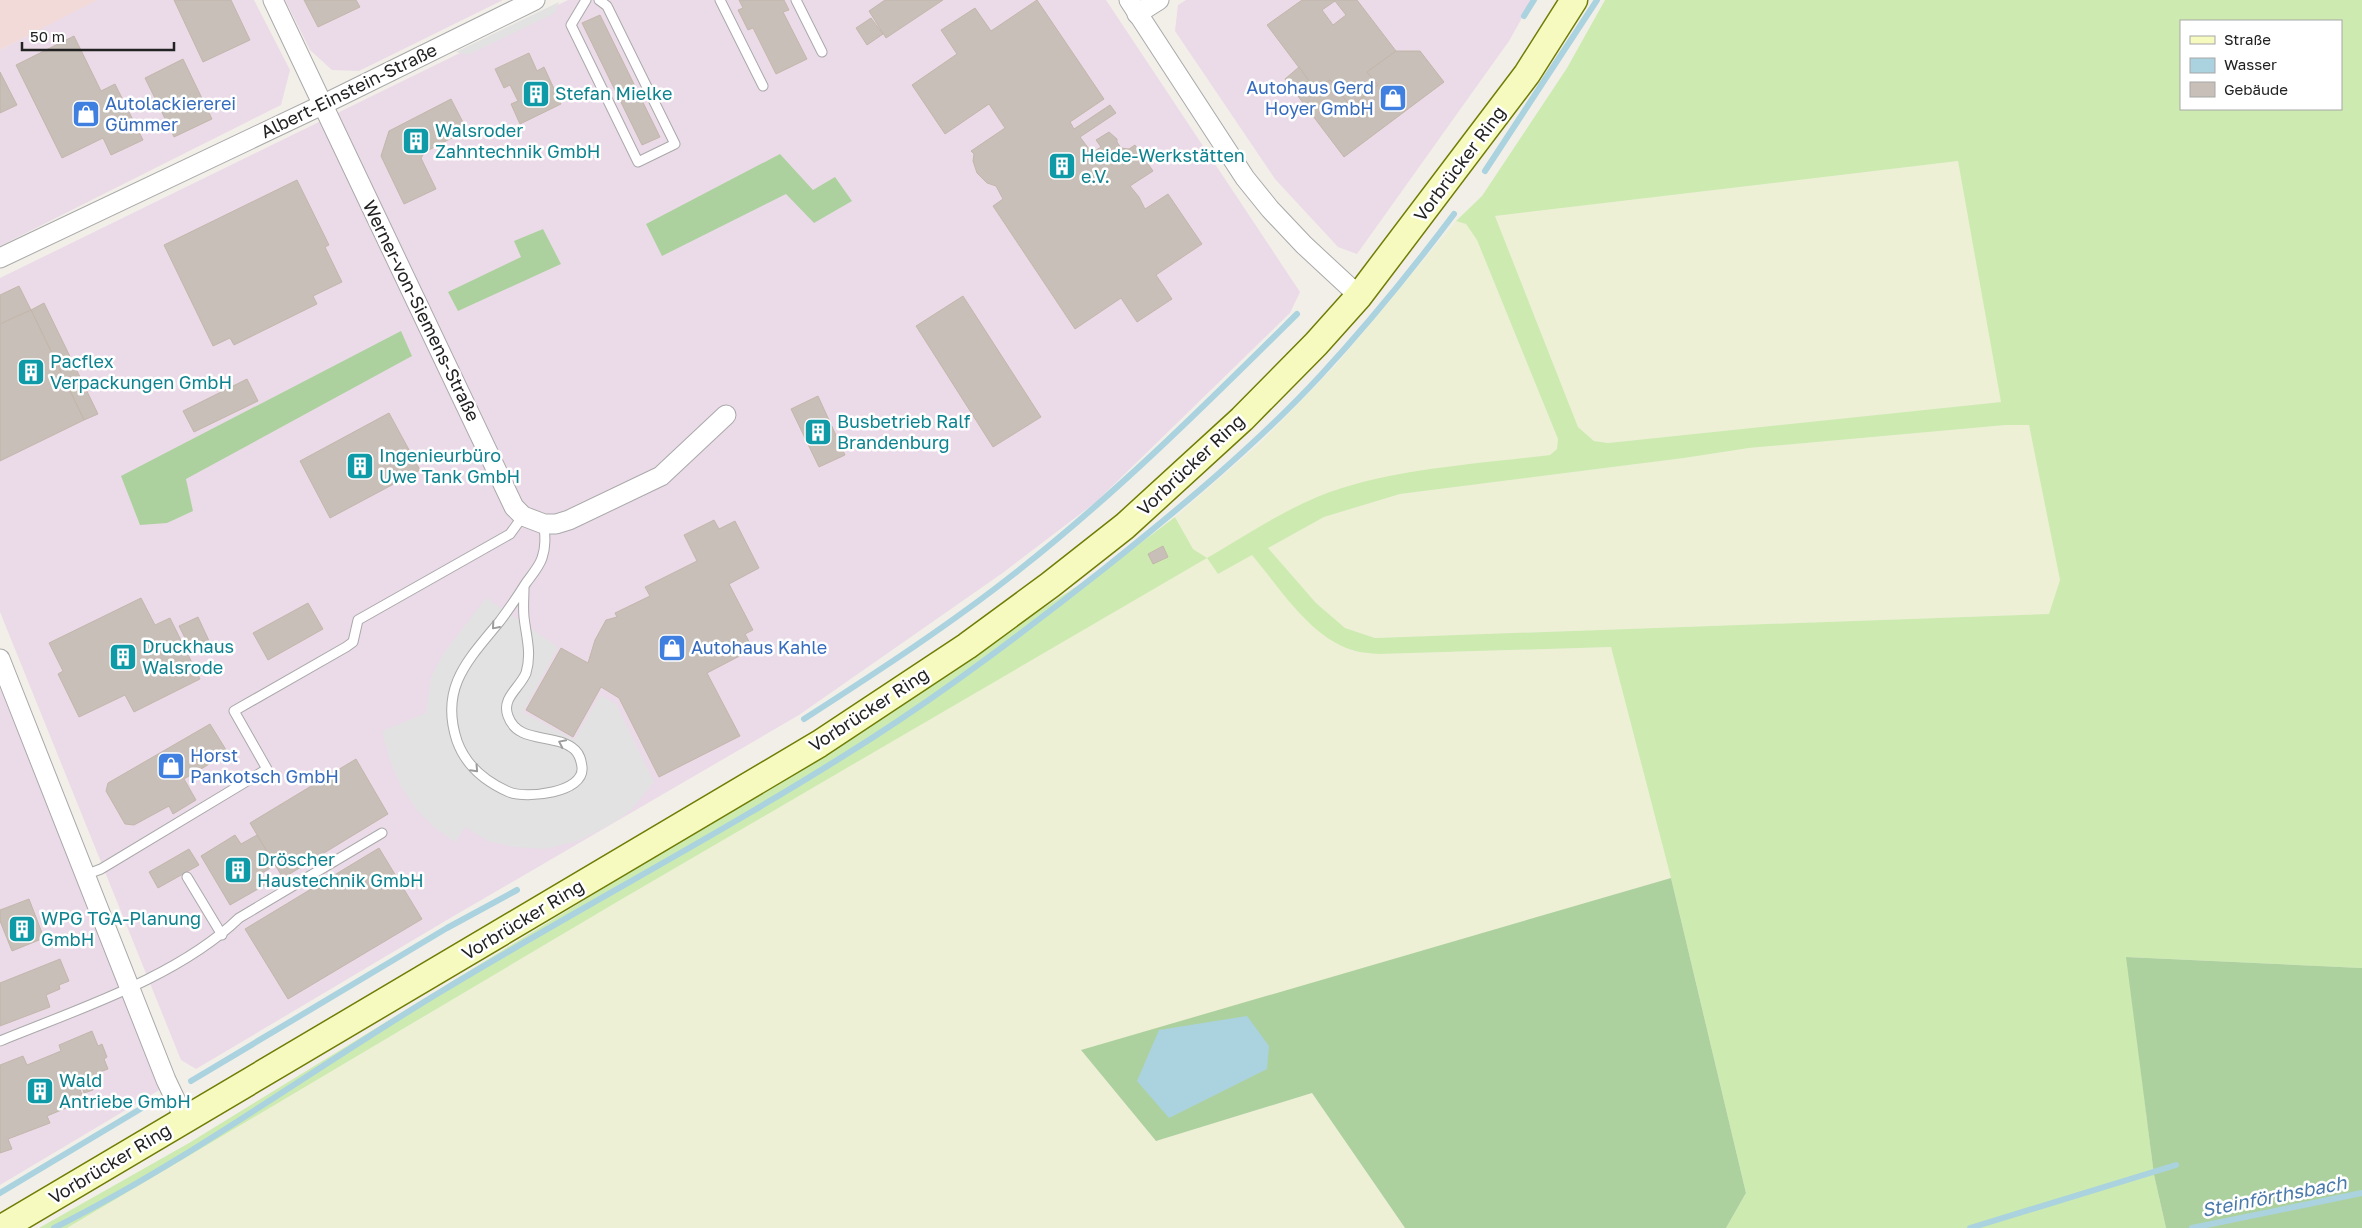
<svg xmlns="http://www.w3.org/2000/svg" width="2362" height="1228" viewBox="0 0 2362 1228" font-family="'Golos Text',sans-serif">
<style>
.commercial{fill:#f2dad9}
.industrial{fill:#ebdbe8}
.farmland{fill:#eef0d5}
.grass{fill:#cdebb0;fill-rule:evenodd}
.forest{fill:#add19e}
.parking{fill:#e2e2e2}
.water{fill:#aad3df}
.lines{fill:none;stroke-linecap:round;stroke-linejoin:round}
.stream{stroke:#aad3df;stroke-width:6}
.building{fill:#c7bfb8;stroke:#c4b6ab;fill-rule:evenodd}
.lane-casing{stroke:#a9a9a9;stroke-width:11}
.street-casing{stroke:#a9a9a9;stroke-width:21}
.secondary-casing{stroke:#707d05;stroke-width:29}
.lane{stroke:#fff;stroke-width:9}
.street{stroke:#fff;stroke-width:19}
.secondary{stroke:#f7fabf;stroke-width:26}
.oneway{stroke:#9c9c9c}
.labels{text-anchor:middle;stroke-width:5;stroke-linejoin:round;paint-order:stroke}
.shop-label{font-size:18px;fill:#366cbe;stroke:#fff;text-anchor:start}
.street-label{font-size:18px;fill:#222;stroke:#fff}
.culture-label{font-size:18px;fill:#0d838f;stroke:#fff;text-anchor:start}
.water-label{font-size:19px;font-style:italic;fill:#4a7aab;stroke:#fff}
</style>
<rect width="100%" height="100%" fill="#f2efe9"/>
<polygon class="commercial" points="0,0 97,0 98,1 0,50"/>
<g class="industrial">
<polygon points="97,0 254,0 290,70 281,105 0,246 0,50"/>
<polygon points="285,0 503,0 359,71 332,70 310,50"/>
<polygon points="568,0 1106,0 1300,292 1290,313 1096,502 1004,572 799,715 447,920 196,1069 181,1060 0,612 0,278"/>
<polygon points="1186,0 1532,0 1509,41 1357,254 1338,247 1275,179 1175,31 1178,5"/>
<polygon points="0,686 161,1089 0,1185"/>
</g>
<g class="farmland">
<polygon points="1958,161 2002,402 1608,443 1594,441 1578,427 1495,216"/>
<polygon points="1456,221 1466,224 1477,240 1558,439 1557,449 1550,455 1420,472 1365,482 1318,497 1207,558 1218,574 1252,554 1300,613 1352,651 1379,654 1611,647 1671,878 1082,1051 1156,1141 1312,1093 1405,1228 67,1228 622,899 1206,558 1193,549 1175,517 1260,443 1335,366"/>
<polygon points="2006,425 2029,425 2060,580 2050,614 1375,638 1345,628 1316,603 1268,548 1324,517 1400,494 1684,458 1749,448"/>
</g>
<path class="grass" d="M1605 0H2362V968L2127 957 2154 1175 2166 1228H1726L1746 1193 1671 878 1611 647 1379 654C1370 653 1360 653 1352 650 1309 636 1280 588 1252 555L1218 574 1207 558 622 899 67 1228H39L189 1143 827 751 1130 551 1175 517 1193 549 1207 558C1243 537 1279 513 1317 497 1385 469 1477 464 1550 455L1557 449 1558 439 1477 240 1466 224 1456 221 1482 196 1567 68ZM2181 21H2341V109H2181ZM1958 161 2001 402 1608 443 1594 441 1578 427 1495 216ZM2006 425H2029L2060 580 2049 614 1375 638 1345 628 1316 603 1268 548 1324 517 1400 494 1684 458 1749 448Z"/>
<g class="forest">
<polygon points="780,154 813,190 835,177 852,201 814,223 786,194 662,256 646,224"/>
<polygon points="543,229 561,264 458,311 448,292 521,257 514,241"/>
<polygon points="401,331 412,356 186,479 193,511 167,523 140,525 121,476"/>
<polygon points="1671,878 1746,1193 1726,1228 1405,1228 1312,1093 1156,1141 1081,1050"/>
<polygon points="2126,957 2362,968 2362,1228 2166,1228 2154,1175"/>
</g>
<g class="parking">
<polygon points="559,2 555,13 468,55 456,52"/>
<polygon points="486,598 558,647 523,712 574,740 600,695 616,704 654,782 632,809 613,823 578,841 545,849 515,847 488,841 465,827 455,842 436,829 417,810 401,786 390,761 382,731 426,713 431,677 443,654"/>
</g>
<polygon class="water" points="1247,1016 1269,1046 1267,1069 1169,1118 1137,1081 1159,1030"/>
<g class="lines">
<g class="stream">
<polyline points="1524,16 1534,0"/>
<polyline points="1485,171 1597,0"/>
<path d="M804 719C877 672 951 624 1019 570 1118 492 1207 403 1297 314"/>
<polyline points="191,1081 447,928 517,890"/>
<polyline points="0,1193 152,1102"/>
<path d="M54 1228C190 1160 312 1069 442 991 584 905 732 828 872 738 953 686 1030 627 1105 568 1180 508 1255 446 1320 376 1368 324 1412 270 1454 214"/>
<polyline points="1970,1228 2176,1165"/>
<polyline points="2192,1228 2362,1193"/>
</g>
</g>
<g class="building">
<polygon points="174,0 231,0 250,40 203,62"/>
<polygon points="304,0 356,0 360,7 318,27"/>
<polygon points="739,0 784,0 789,10 783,12 807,59 776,74 753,28 748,30 738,10 743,8"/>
<polygon points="885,0 943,0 886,38 869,11"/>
<polygon points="1037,0 1104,99 1070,122 1074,129 1110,105 1116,113 1080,137 1092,153 1101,147 1096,140 1109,132 1117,139 1117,142 1121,148 1129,149 1135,145 1153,171 1130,186 1139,197 1145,209 1168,194 1202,244 1156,275 1172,299 1137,322 1121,298 1075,329 993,206 1003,199 996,186 987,183 977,173 973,161 974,154 971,151 1005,128 989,104 945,134 912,85 957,54 941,30 975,8 991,31"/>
<path d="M1302 0H1357L1396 51 1367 72 1378 85 1351 107 1330 80 1315 89 1267 25ZM1335 1 1346 15 1333 25 1322 10Z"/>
<polygon points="600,15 660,137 642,145 582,23"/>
<polygon points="871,18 883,34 867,45 856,28"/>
<polygon points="74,36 101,91 115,84 143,140 111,155 103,138 62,158 16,65"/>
<polygon points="1396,51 1420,51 1444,82 1344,157 1285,79 1299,67 1315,89 1330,80 1351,107 1378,85 1367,72"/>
<polygon points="529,53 537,71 544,67 561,104 520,124 511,104 518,101 510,85 504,88 495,69"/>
<polygon points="183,59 212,119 174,137 145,78"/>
<polygon points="0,72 17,105 0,113"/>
<polygon points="451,99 467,130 425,152 421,158 436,189 404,204 381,156 389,131"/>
<polygon points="297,180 329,245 325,247 342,282 313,296 317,304 234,345 230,338 213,346 164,245"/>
<polygon points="19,286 31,310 0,324 0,295"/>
<polygon points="963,296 1041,417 993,447 916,326"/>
<polygon points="44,303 98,414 84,420 31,310"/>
<polygon points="31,310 84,420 0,461 0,324"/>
<polygon points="247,379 258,401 194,432 183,411"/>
<polygon points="818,396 845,455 819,467 791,409"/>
<polygon points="389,413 420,470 330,518 300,461"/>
<polygon points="714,520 719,529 735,521 759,568 729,584 753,630 745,634 753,649 707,673 740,736 659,777 619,698 601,687 573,737 526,710 561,648 588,663 595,640 606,620 617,617 615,613 650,596 645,587 697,561 684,535"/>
<polygon points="1163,546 1168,557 1153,564 1148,554"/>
<polygon points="141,598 155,625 170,618 200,679 134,712 125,695 79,717 58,674 63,671 49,643"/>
<polygon points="308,603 323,629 268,660 253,633"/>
<polygon points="198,617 210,643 192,652 179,626"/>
<polygon points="210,724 228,753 184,779 196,800 173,814 169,806 134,825 125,824 106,791 108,783"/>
<polygon points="356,759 388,814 283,878 250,823"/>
<polygon points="235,835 241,844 257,835 275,865 259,875 265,885 230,905 201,856"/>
<polygon points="379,848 422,919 288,999 245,929"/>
<polygon points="189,849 199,865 158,888 149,872"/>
<polygon points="29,899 44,938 12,951 0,921 0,910"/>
<polygon points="60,959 69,981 59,985 60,989 46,995 50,1007 0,1026 0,983"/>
<polygon points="92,1031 98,1046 102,1044 107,1057 104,1059 108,1069 97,1073 100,1080 91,1084 93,1090 84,1093 80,1081 77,1082 83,1097 70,1103 71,1106 47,1116 50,1123 8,1139 12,1149 0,1153 0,1065 23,1056 27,1065 61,1051 59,1045"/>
</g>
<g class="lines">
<g class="lane-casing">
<g id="lane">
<polyline points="586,0 571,25 638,162 675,144 607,6 599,0"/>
<polyline points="720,0 763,86"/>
<polyline points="796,0 822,52"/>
<path d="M524 587C524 597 523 607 524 617 526 636 532 653 526 673 520 688 501 698 508 716 518 745 555 732 575 750 580 755 581 760 582 767 585 793 526 799 509 792 486 782 466 766 457 741 439 687 469 659 500 621 509 609 518 596 526 583 531 576 539 567 542 558 546 547 545 536 544 524"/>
<polyline points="85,875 101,869 267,769 234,711 346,647 353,642 358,620 510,534 523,516"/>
<polyline points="187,877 222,935"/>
<path d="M0 1041C78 1009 178 977 239 918L382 833"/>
</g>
</g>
<g class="street-casing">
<g id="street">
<polyline points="273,0 514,507 523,516 544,524 556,524 569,520 661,476 726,415"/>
<polyline points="1129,0 1245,178 1270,209 1304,245 1359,296"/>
<polyline points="1137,14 1159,0"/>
<polyline points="0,258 322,105 535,0"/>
<polyline points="0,659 166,1080 185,1120"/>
</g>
</g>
<g class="secondary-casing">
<polyline id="secondary" points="2,1228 819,744 967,646 1050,585 1125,526 1242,419 1316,344 1359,296 1527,74 1574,0"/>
</g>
<use href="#lane" class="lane"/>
<use href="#street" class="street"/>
<use href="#secondary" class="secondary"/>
</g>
<defs><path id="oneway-chevron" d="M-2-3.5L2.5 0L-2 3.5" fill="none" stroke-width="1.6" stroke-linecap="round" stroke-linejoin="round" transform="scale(1.25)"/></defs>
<g class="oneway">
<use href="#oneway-chevron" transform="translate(495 626) rotate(131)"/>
<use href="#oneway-chevron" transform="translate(562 743) rotate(-154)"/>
<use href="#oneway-chevron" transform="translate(475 769) rotate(47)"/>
</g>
<defs>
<g id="building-square" transform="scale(1.4375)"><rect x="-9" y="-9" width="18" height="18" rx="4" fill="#0f9aa8" stroke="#fff"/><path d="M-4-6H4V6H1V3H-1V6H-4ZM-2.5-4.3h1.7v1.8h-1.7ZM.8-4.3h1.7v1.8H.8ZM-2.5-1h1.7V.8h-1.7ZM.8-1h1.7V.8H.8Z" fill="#fff"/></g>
<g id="shop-square" transform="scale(1.4375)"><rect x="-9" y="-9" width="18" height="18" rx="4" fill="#3f7fe0" stroke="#fff"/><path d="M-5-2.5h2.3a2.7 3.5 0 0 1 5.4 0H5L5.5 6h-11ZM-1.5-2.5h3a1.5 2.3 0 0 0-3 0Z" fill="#fff"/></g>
</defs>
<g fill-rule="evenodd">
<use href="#building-square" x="536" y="94"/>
<use href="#shop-square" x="1393" y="98"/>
<use href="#shop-square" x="86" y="114"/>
<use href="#building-square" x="416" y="141"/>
<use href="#building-square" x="1062" y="166"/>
<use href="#building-square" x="31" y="372"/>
<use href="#building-square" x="818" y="432"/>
<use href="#building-square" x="360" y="466"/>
<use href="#shop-square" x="672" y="648"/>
<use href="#building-square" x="123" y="657"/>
<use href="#shop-square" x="171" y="766"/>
<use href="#building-square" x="238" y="870"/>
<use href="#building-square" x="22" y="929"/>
<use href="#building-square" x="40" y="1091"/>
</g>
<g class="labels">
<g class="shop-label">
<text x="1374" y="94" text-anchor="end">Autohaus Gerd<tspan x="1374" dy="21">Hoyer GmbH</tspan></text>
<text x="105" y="110">Autolackiererei<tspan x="105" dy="21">Gümmer</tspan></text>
<text x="691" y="654">Autohaus Kahle</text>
<text x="190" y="762">Horst<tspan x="190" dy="21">Pankotsch GmbH</tspan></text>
</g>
<g class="street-label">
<text transform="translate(349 91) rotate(-26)" y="6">Albert-Einstein-Straße</text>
<text transform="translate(1460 164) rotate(-53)" y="6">Vorbrücker Ring</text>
<text transform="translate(421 311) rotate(64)" y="6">Werner-von-Siemens-Straße</text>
<text transform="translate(1191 465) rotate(-43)" y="6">Vorbrücker Ring</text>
<text transform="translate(869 710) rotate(-33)" y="6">Vorbrücker Ring</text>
<text transform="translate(523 920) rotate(-31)" y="6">Vorbrücker Ring</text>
<text transform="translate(110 1164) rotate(-31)" y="6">Vorbrücker Ring</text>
</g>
<g class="culture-label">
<text x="555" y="100">Stefan Mielke</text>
<text x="435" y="137">Walsroder<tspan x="435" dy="21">Zahntechnik GmbH</tspan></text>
<text x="1081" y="162">Heide-Werkstätten<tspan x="1081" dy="21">e.V.</tspan></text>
<text x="50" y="368">Pacflex<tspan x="50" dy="21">Verpackungen GmbH</tspan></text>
<text x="837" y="428">Busbetrieb Ralf<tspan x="837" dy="21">Brandenburg</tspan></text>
<text x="379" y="462">Ingenieurbüro<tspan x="379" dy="21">Uwe Tank GmbH</tspan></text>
<text x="142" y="653">Druckhaus<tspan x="142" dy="21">Walsrode</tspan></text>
<text x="257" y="866">Dröscher<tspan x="257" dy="21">Haustechnik GmbH</tspan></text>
<text x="41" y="925">WPG TGA-Planung<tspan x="41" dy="21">GmbH</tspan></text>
<text x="59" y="1087">Wald<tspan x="59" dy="21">Antriebe GmbH</tspan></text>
</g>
<g class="water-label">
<text transform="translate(2274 1196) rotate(-11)" y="7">Steinförthsbach</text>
</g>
</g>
<rect x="2180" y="20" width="162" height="90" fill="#ffffff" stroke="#a7a7a7"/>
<rect x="2190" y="36" width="25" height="8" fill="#f7fabf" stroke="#a7a7a7"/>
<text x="2224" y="45" font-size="15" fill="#222222">Straße</text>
<rect x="2190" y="58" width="25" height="15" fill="#aad3df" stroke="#a7a7a7"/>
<text x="2224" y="70" font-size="15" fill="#222222">Wasser</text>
<rect x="2190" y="82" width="25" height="15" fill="#c7bfb8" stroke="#a7a7a7"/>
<text x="2224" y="95" font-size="15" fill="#222222">Gebäude</text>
<path d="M22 42v8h152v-8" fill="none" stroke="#222222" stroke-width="2.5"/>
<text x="30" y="42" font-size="15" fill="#222222" stroke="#ffffff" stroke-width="4" paint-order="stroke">50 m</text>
</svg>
